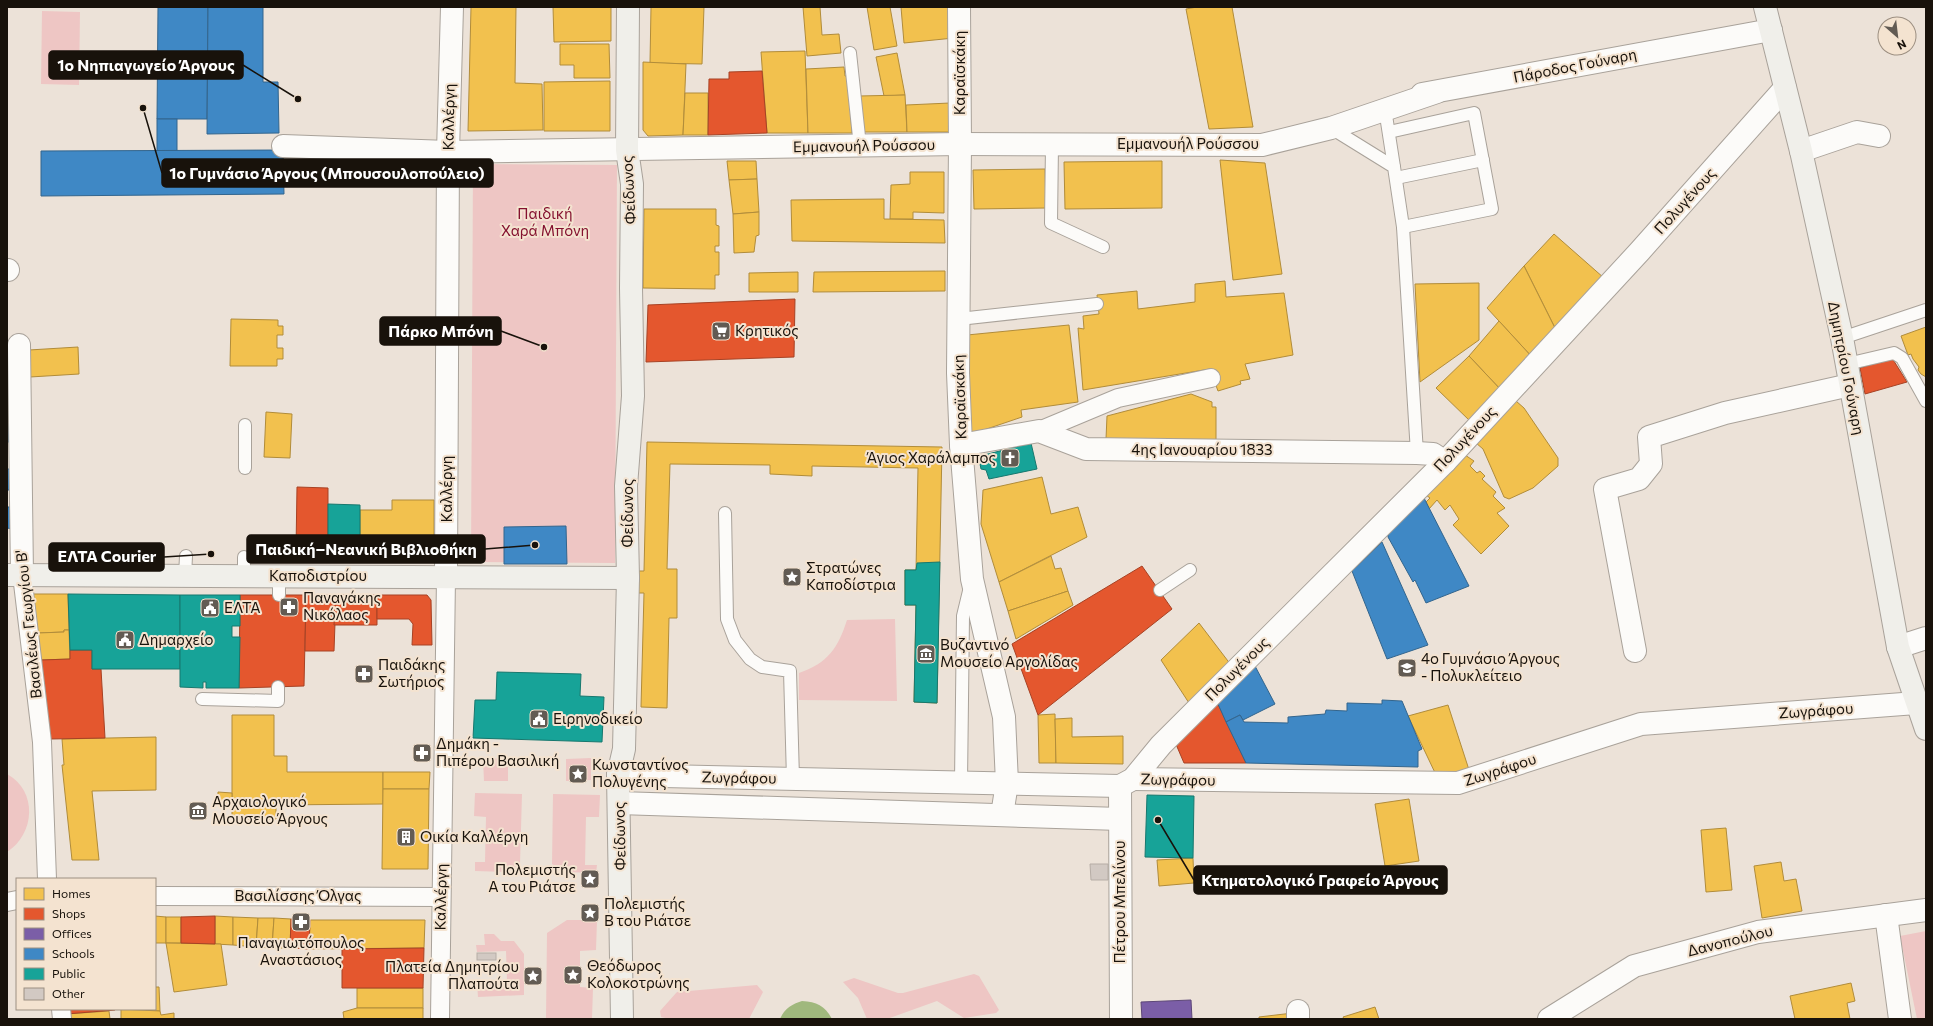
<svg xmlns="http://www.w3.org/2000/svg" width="1933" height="1026" viewBox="0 0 1933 1026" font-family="Commissioner,sans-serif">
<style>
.green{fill:#eec6c4}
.water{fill:#a0b87d}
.homes{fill:#f2c14e;stroke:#b18c3a}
.shops{fill:#e4572e;stroke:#a74224}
.offices{fill:#7b5ea7;stroke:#5d4778}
.schools{fill:#3f88c5;stroke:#33658d}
.public{fill:#17a398;stroke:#17786e}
.building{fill:#d2c9c3;stroke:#b6ada6}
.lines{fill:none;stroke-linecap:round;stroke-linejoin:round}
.service-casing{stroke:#a9a29a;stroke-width:14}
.pedestrian-casing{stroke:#a9a29a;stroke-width:20}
.minor-casing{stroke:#a9a29a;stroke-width:24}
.tertiary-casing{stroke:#a9a29a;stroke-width:24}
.secondary-casing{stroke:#a9a29a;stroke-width:24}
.service{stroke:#fcfbf9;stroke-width:12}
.pedestrian{stroke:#fcfbf9;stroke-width:18}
.minor{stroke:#fcfbf9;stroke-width:22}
.tertiary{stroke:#fcfbf9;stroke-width:22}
.secondary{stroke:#f0efea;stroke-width:22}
.labels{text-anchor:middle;stroke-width:4;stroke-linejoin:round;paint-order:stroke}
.street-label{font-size:15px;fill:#18120b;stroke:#f4e3d0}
.park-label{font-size:15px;fill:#84112f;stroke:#f4e3d0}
.poi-label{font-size:15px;fill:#18120b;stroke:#f4e3d0;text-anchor:start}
.leader{fill:none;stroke:#18120b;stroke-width:1.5}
.callout-dot{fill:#18120b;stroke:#f4e3d0;stroke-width:1.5}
.callout{fill:#18120b;stroke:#18120b;stroke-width:1.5}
.callout-label{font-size:16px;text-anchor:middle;font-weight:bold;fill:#fff}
</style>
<rect width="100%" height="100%" fill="#ece2d8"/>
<g class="green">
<polygon points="42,11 80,12 79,85 41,84"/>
<polygon points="473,164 617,165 615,563 471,562"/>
<path d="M895 619 897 701 799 700V673C828 663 838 648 847 620Z"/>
<polygon points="508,758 508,781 484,781 483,759"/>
<polygon points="591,758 591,780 566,781 566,759"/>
<path d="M7 774C38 791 35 834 7 852Z"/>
<polygon points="475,793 522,794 520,864 507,872 475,871 475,862 485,862 486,817 474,816"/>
<polygon points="553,794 600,795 599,817 586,817 585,865 597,865 596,873 565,872 552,864"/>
<polygon points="567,920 597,920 596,950 580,951 580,987 593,988 592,1019 546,1019 547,933"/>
<polygon points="1926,931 1926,1019 1917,1019 1900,936"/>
<polygon points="484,934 494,934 501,941 514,941 524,954 524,995 478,997 477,982 507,981 506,951 477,952 476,945 485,945"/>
<polygon points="974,974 979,976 999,1010 996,1013 964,1018 937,1001 887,1019 867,1019 858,998 843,982 854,978 898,993 903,993"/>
<polygon points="757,985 763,992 749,1019 670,1019 661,1017 660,1011 677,992"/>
</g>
<path class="water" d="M802 1001C817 1002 825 1006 832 1019H780C784 1009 792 1004 802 1001Z"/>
<g class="homes">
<polygon points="471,7 516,7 515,83 542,84 543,130 468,131"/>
<polygon points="553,7 611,7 611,41 554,42"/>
<polygon points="651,7 704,7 702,64 650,63"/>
<polygon points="803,7 820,7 822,35 839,34 841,53 807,56"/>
<polygon points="867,7 890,7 897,46 874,50"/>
<polygon points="901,7 953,7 954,38 904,43"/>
<polygon points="1197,7 1232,7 1253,127 1209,129 1186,9"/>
<polygon points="560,44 609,44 610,78 574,78 574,65 560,65"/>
<polygon points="805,51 808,133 767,133 761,52"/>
<polygon points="897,53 905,95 884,96 876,57"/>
<polygon points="643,62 686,64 683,135 648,136 643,130"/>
<polygon points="844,67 845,76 848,76 852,133 808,133 806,69"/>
<polygon points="610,81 610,131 544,131 544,82"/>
<polygon points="685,93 708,93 708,135 683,135"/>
<polygon points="905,95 907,132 864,132 859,96"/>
<polygon points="950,103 951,132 907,132 906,105"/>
<polygon points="1220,160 1265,163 1282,274 1233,280"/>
<polygon points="727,161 756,161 757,179 729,180"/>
<polygon points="1162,161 1162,208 1065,209 1064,162"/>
<polygon points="1045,169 1046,208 974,209 973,170"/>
<polygon points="910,172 944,172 944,213 913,212 913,219 890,219 891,185 910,184"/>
<polygon points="757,179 759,212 733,214 729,180"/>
<polygon points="884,199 884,219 944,220 945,243 792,241 791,200"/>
<polygon points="644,209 716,209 716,225 719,226 719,246 715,246 715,252 719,252 719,275 715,275 715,289 643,288"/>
<polygon points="759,212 759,235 756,236 754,252 734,253 733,214"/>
<polygon points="1554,234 1604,278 1556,330 1524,266"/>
<polygon points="1524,266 1556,330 1532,357 1487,308"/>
<polygon points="945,271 945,291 813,292 814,272"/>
<polygon points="798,272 798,292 749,292 749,273"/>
<polygon points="1225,281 1226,297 1284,293 1293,355 1245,364 1250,379 1240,381 1241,384 1218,391 1210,369 1083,390 1078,328 1084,329 1083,316 1099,314 1097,295 1137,291 1138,309 1195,302 1195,284"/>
<polygon points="1479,283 1479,340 1420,382 1415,284"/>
<polygon points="231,319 278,320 278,326 283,326 283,335 277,335 277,348 283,348 283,359 277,359 277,366 230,366"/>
<polygon points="1499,321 1532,357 1501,390 1469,356"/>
<polygon points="1069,325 1078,402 1021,410 1022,417 969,435 967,335"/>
<polygon points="1926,327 1926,377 1921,374 1918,370 1919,367 1913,359 1911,354 1908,355 1901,336"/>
<polygon points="78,347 79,374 30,377 29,350"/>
<polygon points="1469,356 1501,390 1471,422 1436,388"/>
<polygon points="1191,394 1212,402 1212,407 1216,407 1216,441 1106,439 1107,416"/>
<polygon points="1516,401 1524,408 1558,458 1558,466 1533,488 1509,499 1504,497 1483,449 1476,443"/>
<polygon points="266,412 292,414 290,458 264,457"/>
<polygon points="647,442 942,447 937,703 914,702 916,605 905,605 905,570 916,570 918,468 812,466 812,476 770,474 770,465 670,464 667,569 677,569 677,618 669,618 667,708 641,707 644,593 638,593 638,571 644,571"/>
<polygon points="1465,455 1474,461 1470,466 1477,473 1480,471 1485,476 1482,479 1496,492 1493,496 1505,508 1497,513 1509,526 1481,554 1453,525 1459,519 1450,505 1445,510 1437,500 1429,509 1426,502 1430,498 1426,495"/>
<polygon points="1042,477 1051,514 1078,507 1087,537 999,582 981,524 983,490"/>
<polygon points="392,500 434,500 434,552 360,550 360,510 392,510"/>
<polygon points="1051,556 1055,569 1061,568 1068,591 1008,611 999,582"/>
<polygon points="1068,591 1073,605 1016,639 1008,611"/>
<polygon points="33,594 68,594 69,630 64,630 64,632 38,633"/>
<polygon points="1199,623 1231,665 1189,703 1161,660"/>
<polygon points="64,630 69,630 70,659 41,660 38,633 64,632"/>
<polygon points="1448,705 1471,776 1438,779 1408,716"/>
<polygon points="1055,714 1056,763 1039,763 1038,715"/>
<polygon points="232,715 274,715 274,756 287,756 287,772 383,772 383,804 276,805 276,819 232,819"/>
<polygon points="1072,718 1072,737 1123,736 1123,764 1056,763 1055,719"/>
<polygon points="156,737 156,790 92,791 99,860 72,860 62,765 64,765 62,739"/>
<polygon points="383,772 430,772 429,789 383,789"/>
<polygon points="383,789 429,789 428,869 382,869"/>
<polygon points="218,792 232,793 232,803 218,803"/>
<polygon points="1409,799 1419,861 1385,866 1375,804"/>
<polygon points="1726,828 1732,890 1706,892 1701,830"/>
<polygon points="1193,858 1194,883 1159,886 1157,860"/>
<polygon points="1781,862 1784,881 1796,879 1802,911 1762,918 1754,866"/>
<polygon points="155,916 166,917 166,943 155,943"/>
<polygon points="215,916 233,917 233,945 215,944"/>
<rect x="166" y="917" width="15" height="26"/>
<polygon points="233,917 258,918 256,947 233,945"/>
<polygon points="258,918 274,918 272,948 256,947"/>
<polygon points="274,918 291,919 290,948 272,948"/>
<polygon points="310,920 425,920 424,948 309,949"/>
<polygon points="166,943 221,944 227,985 174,992"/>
<polygon points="1851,983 1855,1001 1847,1003 1850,1019 1795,1019 1790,996"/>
<polygon points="155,987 159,987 160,1011 146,1011 146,1009 155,1009"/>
<rect x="357" y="988" width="66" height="20"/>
<polygon points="1375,1007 1379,1019 1344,1019 1343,1017"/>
<polygon points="357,1008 423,1008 423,1019 344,1019 343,1012"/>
<polygon points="121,1009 160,1011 161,1015 174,1013 174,1019 121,1019"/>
<polygon points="109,1011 110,1019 66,1019 66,1014"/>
<polygon points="1293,1013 1293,1019 1259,1019 1259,1017"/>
</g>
<g class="shops">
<polygon points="762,71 767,133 708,135 709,79 729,79 729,72"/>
<polygon points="795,299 794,357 646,362 648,305"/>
<polygon points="1892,358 1907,382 1865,394 1860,368"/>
<polygon points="297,487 328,488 328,550 296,550"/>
<polygon points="1142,566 1172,609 1038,715 1012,644"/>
<polygon points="240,595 306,595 304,686 239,688"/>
<polygon points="306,595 336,595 334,651 305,651"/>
<polygon points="336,595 377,595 377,625 334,625"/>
<polygon points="377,595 427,595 431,600 432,645 412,645 413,624 409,619 377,619"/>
<polygon points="70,650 92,650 92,669 101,669 105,738 50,739 41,660 70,659"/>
<polygon points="1218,704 1246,763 1184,763 1175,742 1182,740"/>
<polygon points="215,916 215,944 181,943 181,917"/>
<polygon points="291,919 310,920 309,949 290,948"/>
<polygon points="424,948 423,988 342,988 342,949"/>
<polygon points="66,1009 115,1009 115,1010 66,1014"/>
</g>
<polygon class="offices" points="1191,1000 1192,1019 1142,1019 1141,1002"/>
<g class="schools">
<polygon points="158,7 208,7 207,119 157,119"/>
<polygon points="208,7 263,7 263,82 278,82 279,133 207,134"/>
<rect x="157" y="119" width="20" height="32"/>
<polygon points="283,150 284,194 41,196 41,151"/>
<polygon points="7,420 9,421 9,442 7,442"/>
<polygon points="7,469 11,469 10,490 7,490"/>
<polygon points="1424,498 1469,586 1426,603 1415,580 1413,582 1388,537 1388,533"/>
<polygon points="7,507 13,507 13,529 7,528"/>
<polygon points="566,526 567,564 504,564 504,527"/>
<polygon points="1382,542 1428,645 1387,659 1352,571"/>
<polygon points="1255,666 1275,704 1243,720 1240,715 1226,722 1218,704"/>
<polygon points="1382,700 1402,701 1422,749 1418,751 1418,767 1246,763 1226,722 1240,715 1244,722 1288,723 1288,717 1325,714 1326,710 1347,711 1347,703 1382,704"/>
</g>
<g class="public">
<polygon points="1031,443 1037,469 989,479 986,470 981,469 980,464 985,462 984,455"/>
<polygon points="328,504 360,505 360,550 328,550"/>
<polygon points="940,562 937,703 914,702 916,605 905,605 905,570 916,570 917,563"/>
<polygon points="68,594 180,595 180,669 92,669 92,650 70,650"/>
<polygon points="180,595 240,595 240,626 232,626 232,637 240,637 239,688 206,688 206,682 203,682 203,688 180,687"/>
<polygon points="497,672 581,674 580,696 604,697 602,742 473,738 475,700 496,700"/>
<polygon points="1147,795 1194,796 1193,858 1145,857"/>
</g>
<g class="building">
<polygon points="1090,864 1108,864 1108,880 1091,880"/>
<rect x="477" y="953" width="19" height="7"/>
</g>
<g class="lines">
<g class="service-casing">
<g id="service">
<polyline points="850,53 860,146"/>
<polyline points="1385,109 1394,167"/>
<polyline points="1331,128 1394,167 1403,227 1417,453"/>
<polyline points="1389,132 1474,113 1492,209 1403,227"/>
<polyline points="1052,145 1051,223 1103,247"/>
<polyline points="1396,178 1483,160"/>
<polyline points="959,319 1097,304"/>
<polyline points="1842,338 1926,310"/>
<polyline points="1847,364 1894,353 1902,358 1926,401"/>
<polyline points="245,468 245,425"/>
<polyline points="725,513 727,619 735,640 750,659 762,667 790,671 793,779"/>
<polyline points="137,555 137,575"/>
<polyline points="244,557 244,576"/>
<polyline points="185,576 186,556"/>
<polyline points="1160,590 1190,570"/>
<polyline points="279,595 279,576"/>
<polyline points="202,699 278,701 278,687"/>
<polyline points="961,782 963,616 970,587"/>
</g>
</g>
<g class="pedestrian-casing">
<g id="pedestrian">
<polyline points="1039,431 1118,398 1211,378"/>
<polyline points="22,575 42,742 47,879"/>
<polyline points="155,896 441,897"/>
<polyline points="7,902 17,900"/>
<polyline points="61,1009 62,1019"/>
<polyline points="440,1019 446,577"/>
</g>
</g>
<g class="minor-casing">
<g id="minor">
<polyline points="959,7 960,144 958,373 961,445 972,579 1004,717 1007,783 1002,815"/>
<polyline points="1422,94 1771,30"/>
<polyline points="283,146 448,152 960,144 1262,145 1331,128 1437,92"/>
<polyline points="1801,151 1857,132 1879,136"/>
<polyline points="7,270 8,270"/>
<polyline points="19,345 22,575"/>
<polyline points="961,445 1039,431 1086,449 1417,453 1433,454 1445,462"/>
<polyline points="446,577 448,152 452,7"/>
<polyline points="1898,647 1926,638"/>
<polyline points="1635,651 1605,489 1639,479 1651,464 1649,437 1725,413 1850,385"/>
<polyline points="1133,779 1458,783 1641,724 1916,703"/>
<polyline points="1120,786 1121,1019"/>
<polyline points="619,803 1120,819"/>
<polyline points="1886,915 1900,1019"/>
<polyline points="1298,1011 1298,1019"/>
<polyline points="1549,1019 1634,966 1758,932 1926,910"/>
</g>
</g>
<g class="tertiary-casing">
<polyline id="tertiary" points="618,775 1120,786 1133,779 1161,745 1445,462 1640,251 1785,88"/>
</g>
<g class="secondary-casing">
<g id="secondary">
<polyline points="1765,7 1801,151 1842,338 1898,647 1926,729"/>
<polyline points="7,575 628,578"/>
<polyline points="622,1019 618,775 624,749 628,578 626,486 633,396 631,288 632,184 627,150 628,7"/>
</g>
</g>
<use href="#service" class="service"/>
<use href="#pedestrian" class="pedestrian"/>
<use href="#minor" class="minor"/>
<use href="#tertiary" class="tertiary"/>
<use href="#secondary" class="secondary"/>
</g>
<defs>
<g id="supermarket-square" transform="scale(1)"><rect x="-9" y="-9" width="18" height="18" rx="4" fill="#625b53" stroke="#f4e3d0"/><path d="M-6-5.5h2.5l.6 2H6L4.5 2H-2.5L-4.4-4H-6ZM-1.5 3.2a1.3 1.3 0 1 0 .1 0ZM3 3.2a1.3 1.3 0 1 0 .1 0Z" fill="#fff"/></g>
<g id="church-square" transform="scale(1)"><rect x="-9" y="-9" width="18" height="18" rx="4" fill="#625b53" stroke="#f4e3d0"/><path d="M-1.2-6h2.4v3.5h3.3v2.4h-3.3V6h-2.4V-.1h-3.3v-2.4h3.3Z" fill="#fff"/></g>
<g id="sight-square" transform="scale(1)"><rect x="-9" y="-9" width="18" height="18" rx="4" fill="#625b53" stroke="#f4e3d0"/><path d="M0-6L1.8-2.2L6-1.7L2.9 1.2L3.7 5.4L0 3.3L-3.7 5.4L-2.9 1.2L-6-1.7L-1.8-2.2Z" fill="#fff"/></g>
<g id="pharmacy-square" transform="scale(1)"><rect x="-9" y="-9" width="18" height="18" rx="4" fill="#625b53" stroke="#f4e3d0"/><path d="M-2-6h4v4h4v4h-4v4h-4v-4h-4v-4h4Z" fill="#fff"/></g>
<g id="civic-square" transform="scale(1)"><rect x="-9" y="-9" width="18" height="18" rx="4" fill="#625b53" stroke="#f4e3d0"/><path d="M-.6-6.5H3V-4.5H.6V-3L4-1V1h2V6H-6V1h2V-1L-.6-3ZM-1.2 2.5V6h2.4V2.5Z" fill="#fff"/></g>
<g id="museum-square" transform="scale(1)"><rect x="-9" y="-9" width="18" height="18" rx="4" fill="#625b53" stroke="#f4e3d0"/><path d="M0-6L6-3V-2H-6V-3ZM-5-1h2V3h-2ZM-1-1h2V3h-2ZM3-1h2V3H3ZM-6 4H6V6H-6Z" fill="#fff"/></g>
<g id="school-square" transform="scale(1)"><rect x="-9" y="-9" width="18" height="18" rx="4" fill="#625b53" stroke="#f4e3d0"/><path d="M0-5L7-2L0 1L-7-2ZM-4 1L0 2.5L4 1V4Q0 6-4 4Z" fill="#fff"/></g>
<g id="building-square" transform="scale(1)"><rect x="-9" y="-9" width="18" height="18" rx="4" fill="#625b53" stroke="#f4e3d0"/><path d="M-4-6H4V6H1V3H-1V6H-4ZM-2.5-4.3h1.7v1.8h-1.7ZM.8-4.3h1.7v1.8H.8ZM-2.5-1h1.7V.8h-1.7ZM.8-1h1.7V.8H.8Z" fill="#fff"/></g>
</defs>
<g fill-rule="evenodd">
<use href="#supermarket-square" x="721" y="331"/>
<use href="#church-square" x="1010" y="458"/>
<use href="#sight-square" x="792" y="577"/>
<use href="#pharmacy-square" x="289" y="607"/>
<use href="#civic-square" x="210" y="608"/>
<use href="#civic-square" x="125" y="640"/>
<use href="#museum-square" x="926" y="654"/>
<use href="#school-square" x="1407" y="668"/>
<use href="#pharmacy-square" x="364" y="674"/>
<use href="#civic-square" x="539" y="719"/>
<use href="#pharmacy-square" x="422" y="753"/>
<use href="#sight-square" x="578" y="774"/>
<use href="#museum-square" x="198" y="811"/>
<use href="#building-square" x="406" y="837"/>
<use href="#sight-square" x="590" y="879"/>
<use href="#sight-square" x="590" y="913"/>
<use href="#pharmacy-square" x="301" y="922"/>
<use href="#sight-square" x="573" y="975"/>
<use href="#sight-square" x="533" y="976"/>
</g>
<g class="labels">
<g class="street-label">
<text transform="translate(1575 66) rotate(-11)" y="5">Πάροδος Γούναρη</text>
<text transform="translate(960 73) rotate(-90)" y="5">Καραϊσκάκη</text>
<text transform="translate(449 117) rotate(-89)" y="5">Καλλέργη</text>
<text x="1188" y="149">Εμμανουήλ Ρούσσου</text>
<text transform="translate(864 146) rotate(-1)" y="5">Εμμανουήλ Ρούσσου</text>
<text transform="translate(629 190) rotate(-93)" y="5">Φείδωνος</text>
<text transform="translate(1685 201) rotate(-48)" y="5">Πολυγένους</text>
<text transform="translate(1846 368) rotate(79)" y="5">Δημητρίου Γούναρη</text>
<text transform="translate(960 397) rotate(-92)" y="5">Καραϊσκάκη</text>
<text transform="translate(1465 439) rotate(-47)" y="5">Πολυγένους</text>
<text x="1202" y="455">4ης Ιανουαρίου 1833</text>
<text transform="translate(447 489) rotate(-90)" y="5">Καλλέργη</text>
<text transform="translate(628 513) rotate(-90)" y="5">Φείδωνος</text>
<text x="318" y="581">Καποδιστρίου</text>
<text transform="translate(29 624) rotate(-96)" y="5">Βασιλέως Γεωργίου Β'</text>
<text transform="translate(1237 669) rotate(-45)" y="5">Πολυγένους</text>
<text transform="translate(1816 711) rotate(-4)" y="5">Ζωγράφου</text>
<text transform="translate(1500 770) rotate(-18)" y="5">Ζωγράφου</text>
<text transform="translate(739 778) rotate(1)" y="5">Ζωγράφου</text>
<text transform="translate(1178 780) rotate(1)" y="5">Ζωγράφου</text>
<text transform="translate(620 836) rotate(-91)" y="5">Φείδωνος</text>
<text x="298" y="901">Βασιλίσσης Όλγας</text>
<text transform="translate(441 897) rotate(-89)" y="5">Καλλέργη</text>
<text transform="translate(1120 902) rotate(-90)" y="5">Πέτρου Μπελίνου</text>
<text transform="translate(1730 941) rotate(-14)" y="5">Δανοπούλου</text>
</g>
<g class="park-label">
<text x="545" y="219">Παιδική<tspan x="545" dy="17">Χαρά Μπόνη</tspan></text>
</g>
<g class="poi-label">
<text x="735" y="336">Κρητικός</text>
<text x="996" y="463" text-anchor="end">Άγιος Χαράλαμπος</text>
<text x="806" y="573">Στρατώνες<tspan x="806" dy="17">Καποδίστρια</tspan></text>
<text x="303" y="603">Παναγάκης<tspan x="303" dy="17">Νικόλαος</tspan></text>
<text x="224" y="613">ΕΛΤΑ</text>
<text x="139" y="645">Δημαρχείο</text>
<text x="940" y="650">Βυζαντινό<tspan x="940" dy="17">Μουσείο Αργολίδας</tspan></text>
<text x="1421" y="664">4ο Γυμνάσιο Άργους<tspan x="1421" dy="17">- Πολυκλείτειο</tspan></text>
<text x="378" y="670">Παιδάκης<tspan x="378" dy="17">Σωτήριος</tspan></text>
<text x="553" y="724">Ειρηνοδικείο</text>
<text x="436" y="749">Δημάκη -<tspan x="436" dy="17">Πιπέρου Βασιλική</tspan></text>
<text x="592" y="770">Κωνσταντίνος<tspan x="592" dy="17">Πολυγένης</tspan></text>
<text x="212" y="807">Αρχαιολογικό<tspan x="212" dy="17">Μουσείο Άργους</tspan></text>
<text x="420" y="842">Οικία Καλλέργη</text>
<text x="576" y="875" text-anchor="end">Πολεμιστής<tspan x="576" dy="17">Α του Ριάτσε</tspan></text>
<text x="604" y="909">Πολεμιστής<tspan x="604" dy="17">Β του Ριάτσε</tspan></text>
<text x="301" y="948" text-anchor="middle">Παναγιωτόπουλος<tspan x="301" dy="17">Αναστάσιος</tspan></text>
<text x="587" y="971">Θεόδωρος<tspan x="587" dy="17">Κολοκοτρώνης</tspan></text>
<text x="519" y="972" text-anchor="end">Πλατεία Δημητρίου<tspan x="519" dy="17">Πλαπούτα</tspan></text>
</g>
</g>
<path class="leader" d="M298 99L243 65M143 108L162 173M544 347L501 331M535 545L485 549M211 554L164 557M1158 820L1194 880"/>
<g class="callout-dot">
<circle cx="298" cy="99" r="4"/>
<circle cx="143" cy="108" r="4"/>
<circle cx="544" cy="347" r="4"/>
<circle cx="535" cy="545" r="4"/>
<circle cx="211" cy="554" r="4"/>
<circle cx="1158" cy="820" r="4"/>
</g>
<g class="callout">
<rect x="49" y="51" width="194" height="28" rx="4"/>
<rect x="162" y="159" width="331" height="28" rx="4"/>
<rect x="380" y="317" width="121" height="28" rx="4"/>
<rect x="247" y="535" width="238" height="28" rx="4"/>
<rect x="49" y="543" width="115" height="28" rx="4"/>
<rect x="1194" y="866" width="253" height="28" rx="4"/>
</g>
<g class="callout-label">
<text x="146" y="71">1ο Νηπιαγωγείο Άργους</text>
<text x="327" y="179">1ο Γυμνάσιο Άργους (Μπουσουλοπούλειο)</text>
<text x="441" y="337">Πάρκο Μπόνη</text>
<text x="366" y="555">Παιδική–Νεανική Βιβλιοθήκη</text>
<text x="107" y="562">ΕΛΤΑ Courier</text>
<text x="1320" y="886">Κτηματολογικό Γραφείο Άργους</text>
</g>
<rect width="1933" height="1026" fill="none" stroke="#18120b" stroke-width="16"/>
<rect x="16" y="878" width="140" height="132" fill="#f4e3d0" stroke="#9c8f81"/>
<rect x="24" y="888" width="20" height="12" fill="#f2c14e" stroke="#9c8f81"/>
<text x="52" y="898" font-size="12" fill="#18120b">Homes</text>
<rect x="24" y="908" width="20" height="12" fill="#e4572e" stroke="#9c8f81"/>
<text x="52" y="918" font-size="12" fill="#18120b">Shops</text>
<rect x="24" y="928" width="20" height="12" fill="#7b5ea7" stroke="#9c8f81"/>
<text x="52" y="938" font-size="12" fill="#18120b">Offices</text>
<rect x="24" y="948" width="20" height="12" fill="#3f88c5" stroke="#9c8f81"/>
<text x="52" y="958" font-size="12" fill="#18120b">Schools</text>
<rect x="24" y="968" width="20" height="12" fill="#17a398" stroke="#9c8f81"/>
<text x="52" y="978" font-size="12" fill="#18120b">Public</text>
<rect x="24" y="988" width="20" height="12" fill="#d2c9c3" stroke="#9c8f81"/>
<text x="52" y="998" font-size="12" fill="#18120b">Other</text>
<g transform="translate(1897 36) rotate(152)"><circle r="19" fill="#f4e3d0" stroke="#9c8f81"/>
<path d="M0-3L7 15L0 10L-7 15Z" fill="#625b53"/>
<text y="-6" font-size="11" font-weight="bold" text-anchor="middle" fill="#18120b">N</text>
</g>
</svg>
